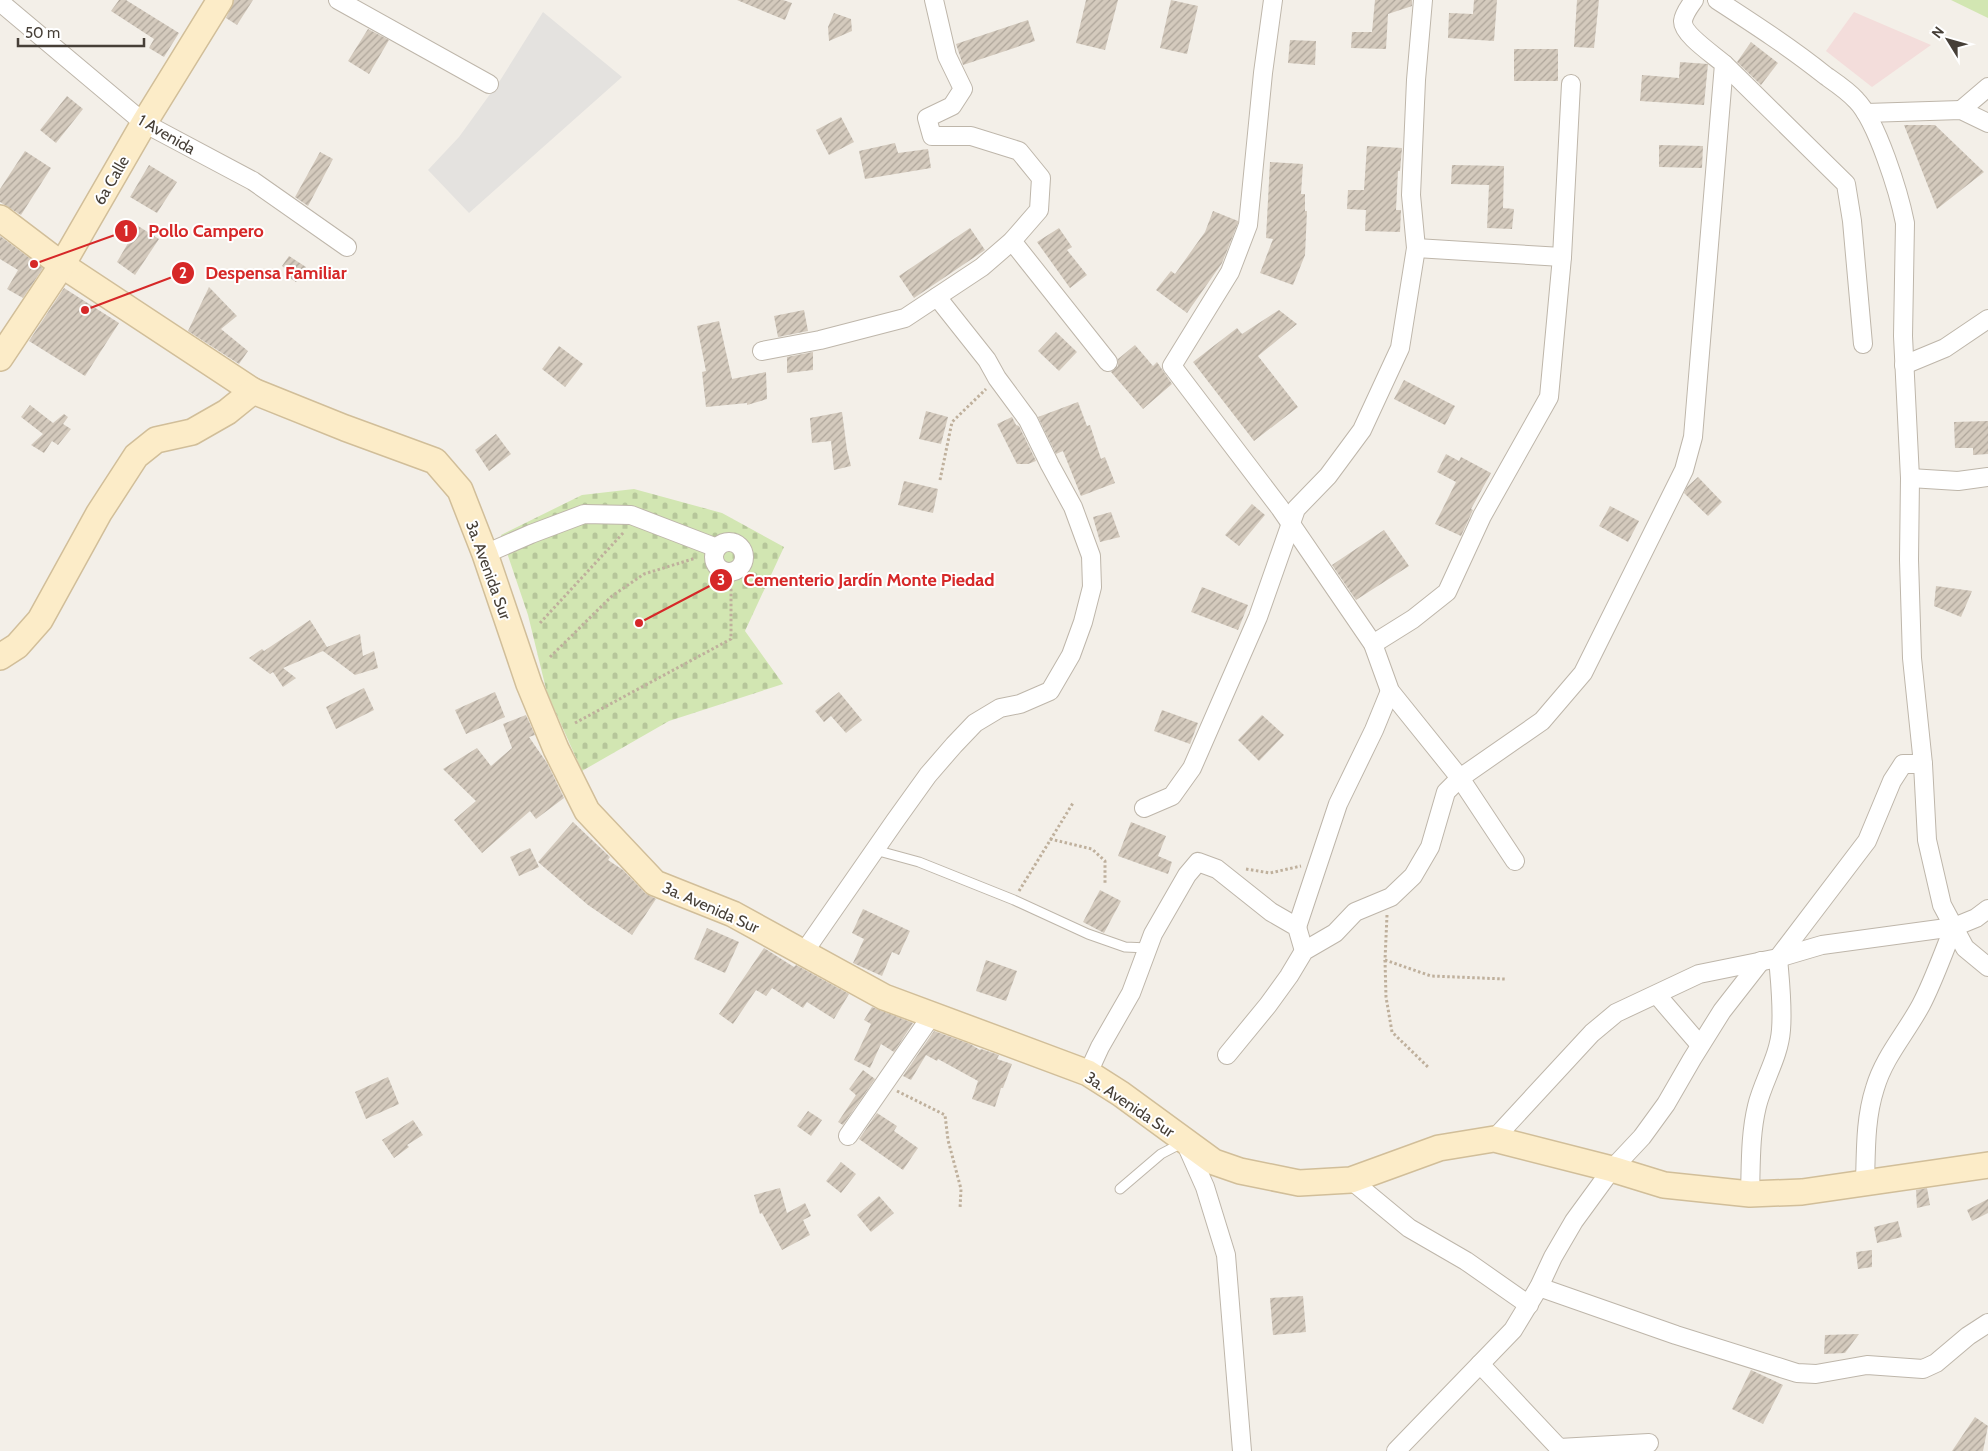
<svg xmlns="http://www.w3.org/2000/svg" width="1988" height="1451" viewBox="0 0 1988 1451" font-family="Cabin,sans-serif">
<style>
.medical{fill:#f3dddb}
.grass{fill:#d2e6b2}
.cemetery{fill:url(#cemetery-stones)}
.parking{fill:#e4e2df}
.building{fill:url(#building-hatch)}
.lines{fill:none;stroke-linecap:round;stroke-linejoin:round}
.lane-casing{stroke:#beb6aa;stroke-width:11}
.street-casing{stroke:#beb6aa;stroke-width:20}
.secondary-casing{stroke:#d1be99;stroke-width:28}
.path{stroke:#bfb09c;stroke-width:3;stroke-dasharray:2.5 2.5;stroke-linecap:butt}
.lane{stroke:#fff;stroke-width:9}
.street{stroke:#fff;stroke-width:18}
.secondary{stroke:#fcecc8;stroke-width:25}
.labels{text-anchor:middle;stroke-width:4;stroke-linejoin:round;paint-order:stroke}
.street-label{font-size:16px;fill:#463f37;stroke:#fff}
.leader{fill:none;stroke:#d62828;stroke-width:2}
.callout-dot{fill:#d62828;stroke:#fff;stroke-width:2}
.mark-label{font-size:15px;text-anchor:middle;font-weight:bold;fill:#fff}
.callout-label{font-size:18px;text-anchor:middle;font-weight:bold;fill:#d62828;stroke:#fff;stroke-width:4;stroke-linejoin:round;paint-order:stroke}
</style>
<defs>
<pattern id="cemetery-stones" width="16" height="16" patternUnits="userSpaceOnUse" patternTransform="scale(1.25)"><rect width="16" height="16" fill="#d2e6b2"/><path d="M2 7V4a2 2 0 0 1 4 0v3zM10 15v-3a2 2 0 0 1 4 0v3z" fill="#b6c69a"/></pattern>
<pattern id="building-hatch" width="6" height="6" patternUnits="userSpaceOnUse" patternTransform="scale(1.25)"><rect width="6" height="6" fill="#d4cabd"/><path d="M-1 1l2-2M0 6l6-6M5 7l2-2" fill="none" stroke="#aea59a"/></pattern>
</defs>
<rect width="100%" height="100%" fill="#f3efe8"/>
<polygon class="medical" points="1854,12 1931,45 1872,87 1826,51"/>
<polygon class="grass" points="1951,0 1988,0 1988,18"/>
<polygon class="cemetery" points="634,489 722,513 784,547 745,631 783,684 669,721 582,771 547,693 528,615 501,535 582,495"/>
<polygon class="parking" points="543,12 622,77 469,213 428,170 459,137 501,79"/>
<g class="building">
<polygon points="119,0 126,0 179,33 164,57 149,48 154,39 111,11"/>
<polygon points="234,0 253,0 237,25 226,18"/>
<polygon points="737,0 783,0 792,3 785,20"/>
<polygon points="1086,0 1118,0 1105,50 1076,43"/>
<polygon points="1171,0 1198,6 1187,54 1160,48"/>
<polygon points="1375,0 1412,0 1412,6 1388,14 1386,49 1351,48 1352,32 1372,32"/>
<polygon points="1474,0 1497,0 1494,41 1448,38 1449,13 1473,14"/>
<polygon points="1577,0 1599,0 1594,48 1574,47"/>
<polygon points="834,13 851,19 852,31 829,41 828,27"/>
<polygon points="1028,20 1035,41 963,65 956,44"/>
<polygon points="368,29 389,40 369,74 348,61"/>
<polygon points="1290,40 1316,41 1315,65 1288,63"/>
<polygon points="1751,42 1778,63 1761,85 1737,62"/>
<rect x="1514" y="49" width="44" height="32"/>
<polygon points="1680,62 1708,64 1704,105 1640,101 1642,75 1679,78"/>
<polygon points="67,96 83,109 56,143 40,130"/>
<polygon points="841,117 854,142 829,155 816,130"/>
<polygon points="1904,125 1935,125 1984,172 1937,209"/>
<polygon points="895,143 898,153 928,149 931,168 865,179 859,151"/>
<polygon points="1659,145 1703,146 1702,168 1659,167"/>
<polygon points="1367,146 1402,148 1400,171 1398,171 1396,210 1401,210 1400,232 1365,231 1366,210 1347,209 1348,190 1364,190"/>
<polygon points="25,151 51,168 21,215 0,202 0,189"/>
<polygon points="320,152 333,159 308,206 295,197"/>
<polygon points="1270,162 1303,164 1301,194 1305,194 1305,211 1307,211 1305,255 1293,285 1260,273 1273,239 1266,238"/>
<polygon points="149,165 177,182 157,213 130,197"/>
<polygon points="1452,165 1504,166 1503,208 1514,209 1512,229 1487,228 1489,185 1451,184"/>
<polygon points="1213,211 1238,221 1238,223 1222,263 1187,313 1156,290 1171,271 1175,274 1205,232"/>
<polygon points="138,226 159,239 135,275 117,262"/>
<polygon points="970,228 985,250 914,298 899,276"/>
<polygon points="1059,228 1072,247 1067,250 1087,275 1070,288 1037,242"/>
<polygon points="0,236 43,268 23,298 7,289 18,270 0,259"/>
<polygon points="289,256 306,267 296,282 287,276 287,270 282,266"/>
<polygon points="209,287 237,316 221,329 248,351 239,364 188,331"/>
<polygon points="64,288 119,323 85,376 29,341"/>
<polygon points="804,310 808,331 778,337 774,316"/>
<polygon points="1279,310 1297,324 1258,356 1298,407 1254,441 1193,362 1237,328 1242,334"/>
<polygon points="719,321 732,379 766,372 767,399 747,405 747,403 706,407 702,372 706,371 697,326"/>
<polygon points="1056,332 1077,352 1059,371 1038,351"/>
<polygon points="1135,345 1153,366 1157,362 1172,384 1143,409 1111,372 1118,366 1118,359"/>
<polygon points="559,346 583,364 565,387 542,369"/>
<polygon points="813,352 813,370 787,373 787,357"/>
<polygon points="1404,380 1455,406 1445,425 1394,399"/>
<polygon points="1078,402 1087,426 1090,425 1101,459 1105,457 1115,483 1081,496 1063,451 1056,454 1038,417"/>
<polygon points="30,405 53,423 64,414 68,417 63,424 71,429 58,445 52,441 44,453 31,445 43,434 21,417"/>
<polygon points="926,411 948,417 941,444 919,439"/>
<polygon points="842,412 847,450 851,466 834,470 831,441 812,443 810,418"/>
<polygon points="1012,417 1016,425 1019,426 1036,461 1028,464 1017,464 997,424"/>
<polygon points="1988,421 1988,454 1973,455 1973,448 1955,448 1954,422"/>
<polygon points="496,434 511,454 489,471 475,450"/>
<polygon points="1446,454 1459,461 1461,457 1491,473 1471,509 1473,510 1461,536 1435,524 1456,482 1437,472"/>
<polygon points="1698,477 1722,502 1708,516 1684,493 1687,487"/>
<polygon points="904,481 938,489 933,513 898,505"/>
<polygon points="1252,504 1265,515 1239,546 1225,535"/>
<polygon points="1610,506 1639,521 1628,542 1599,526"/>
<polygon points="1111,512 1120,537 1100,542 1093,517"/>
<polygon points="1384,530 1409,566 1356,600 1332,565"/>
<polygon points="1936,586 1972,591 1961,617 1934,606"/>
<polygon points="1202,587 1248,605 1238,630 1191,612"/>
<polygon points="310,620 327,647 360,634 363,656 374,651 378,668 355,675 323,651 283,668 296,678 283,687 273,672 270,674 249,658 262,649 264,651"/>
<polygon points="364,688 374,710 336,729 326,707"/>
<polygon points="495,692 505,717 466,734 455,710"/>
<polygon points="839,692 862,720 846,733 831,716 824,722 815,711"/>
<polygon points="1162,710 1198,723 1190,744 1154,731"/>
<polygon points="526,715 535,735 529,737 547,763 564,798 536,819 530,811 482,853 454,820 476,801 443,769 477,748 491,766 512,748 503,724"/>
<polygon points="1262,715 1284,735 1259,761 1238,740"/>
<polygon points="573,822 610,857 608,860 623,870 645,893 656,899 632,935 588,905 538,862"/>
<polygon points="1131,822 1166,836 1158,856 1172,862 1168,874 1118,856"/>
<polygon points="530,848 539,867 519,876 510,857"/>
<polygon points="1100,890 1121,901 1104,933 1083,922"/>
<polygon points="863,909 910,931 899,955 892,952 882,976 853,963 864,939 852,933"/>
<polygon points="707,928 739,942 725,973 694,959"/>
<polygon points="764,948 794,967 796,965 849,994 834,1019 807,1002 803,1008 772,988 766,996 756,990 733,1024 719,1014"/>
<polygon points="986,960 1017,971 1006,1001 976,991"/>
<polygon points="872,1007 913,1023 894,1052 881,1044 870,1068 854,1060 871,1024 864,1020"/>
<polygon points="934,1031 970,1044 980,1050 981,1049 999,1055 997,1059 1012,1064 1003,1088 1001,1088 995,1107 972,1099 978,1081 938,1059 937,1061 926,1055 911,1080 903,1076"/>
<polygon points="863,1070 875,1079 843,1125 838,1122 856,1095 849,1089"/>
<polygon points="388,1077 399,1104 366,1119 355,1092"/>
<polygon points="808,1111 822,1120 811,1136 797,1126"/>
<polygon points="877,1113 897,1126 894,1131 918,1148 903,1170 859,1139"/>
<polygon points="413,1120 423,1135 407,1145 409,1147 394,1158 382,1140"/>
<polygon points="841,1162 856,1174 841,1193 826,1181"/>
<polygon points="780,1188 787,1213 805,1203 811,1216 803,1220 810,1235 782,1250 762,1213 760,1214 754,1195"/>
<polygon points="1927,1188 1930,1205 1917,1208 1916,1190"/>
<polygon points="879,1196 894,1213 871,1232 857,1215"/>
<polygon points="1988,1199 1988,1213 1972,1221 1967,1210"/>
<polygon points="1898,1221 1902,1237 1877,1243 1874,1227"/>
<polygon points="1872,1250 1872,1267 1858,1269 1856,1252"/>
<polygon points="1303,1296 1306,1332 1273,1335 1270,1298"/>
<polygon points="1859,1334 1845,1353 1824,1354 1825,1335"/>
<polygon points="1751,1370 1783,1385 1763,1424 1732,1409"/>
<polygon points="1975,1417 1988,1426 1983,1451 1952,1451"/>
</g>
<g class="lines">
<g class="lane-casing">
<g id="lane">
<polyline points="875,850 919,862 1014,900 1088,934 1125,947 1148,948"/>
<polyline points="1120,1189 1161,1154 1182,1143"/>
</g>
</g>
<g class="street-casing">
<g id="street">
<polyline points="338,0 489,84"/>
<polyline points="1273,0 1263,73 1248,225 1230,272 1172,366 1280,508 1373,644 1390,691 1460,778 1515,861"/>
<path d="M1717 0C1754 24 1791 48 1826 76 1836 83 1848 91 1856 100 1877 121 1899 193 1905 223L1903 336 1910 478 1909 560 1912 658 1923 764 1927 840 1942 905 1965 948 1988 967"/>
<polyline points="0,2 144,123 253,181 347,247"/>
<polyline points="1724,64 1846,184 1852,221 1863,344"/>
<polyline points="1961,110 1988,87"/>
<polyline points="1866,113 1961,110 1988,123"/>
<polyline points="1012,241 1108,362"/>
<polyline points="1416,248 1562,257"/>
<polyline points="762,351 820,340 905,318 982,267 1012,241 1039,210 1041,178 1019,151 971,136 932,136 927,118 952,106 963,89 947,56 934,0"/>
<polyline points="1904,365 1945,348 1988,319"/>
<polyline points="1910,478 1958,481 1988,477"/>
<circle cx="729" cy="557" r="15"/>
<polyline points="485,554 531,534 584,514 631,515 717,548"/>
<polyline points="1373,644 1413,619 1447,592 1482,516 1549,397 1562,257 1571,84"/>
<polyline points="1144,808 1172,796 1192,768 1258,617 1296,509 1328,476 1362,430 1400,348 1416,248 1411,195 1416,80 1423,0"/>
<polyline points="1297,927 1338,804 1374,730 1390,691"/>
<polyline points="804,952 895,821 928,775 954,745 975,723 1000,708 1020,704 1050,691 1071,655 1083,622 1092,587 1091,556 1073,507 1050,465 1028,420 997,378 987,360 937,297"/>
<polyline points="1657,995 1700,1045"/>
<path d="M1227 1055 1268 1005 1289 976 1304 951 1335 933 1355 912 1391 897 1413 876 1430 847 1446 792 1460 778 1542 721 1583 673 1684 470 1693 437 1724 64C1714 55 1682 34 1683 21 1684 13 1690 6 1694 0"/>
<polyline points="1088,1073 1100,1047 1131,993 1153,934 1187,875 1198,862 1217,869 1271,912 1297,927 1304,951"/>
<polyline points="848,1136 932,1015"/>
<polyline points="1494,1139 1592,1033 1616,1013 1699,974 1778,958 1822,945 1954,927 1976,918 1988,909"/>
<polyline points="1185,1142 1205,1187 1226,1255 1242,1451"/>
<polyline points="1351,1180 1409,1228 1466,1261 1529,1305"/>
<path d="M1865 1183C1866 1151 1865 1119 1875 1088 1884 1057 1906 1033 1921 1005 1934 980 1943 953 1954 927"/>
<path d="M1750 1194C1751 1164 1750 1135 1757 1106 1763 1081 1779 1057 1781 1030 1783 1006 1780 982 1778 958L1867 841 1892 781 1903 764H1923"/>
<polyline points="1539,1287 1676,1335 1797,1373 1816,1374 1867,1365 1923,1369 1936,1363 1968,1336 1988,1323"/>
<polyline points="1480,1364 1559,1448 1649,1443"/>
<polyline points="1396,1451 1513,1330 1539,1287 1553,1257 1574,1221 1612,1169 1642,1137 1666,1104 1692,1059 1722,1011 1761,961"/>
</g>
</g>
<g class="secondary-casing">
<g id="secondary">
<polyline points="0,218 62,265 253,391 345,428 435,461 460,490 485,554 529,684 556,749 587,811 655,883 733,914 884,997 1088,1073 1121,1094 1214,1162 1240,1171 1299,1183 1351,1180 1439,1148 1494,1139 1612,1169 1664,1185 1750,1194 1802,1192 1988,1165"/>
<polyline points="0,358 62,265 144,123 220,0"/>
<polyline points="0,657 17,646 40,620 99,513 136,456 156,440 192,432 227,412 253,391"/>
</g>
</g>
<g class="path">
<polyline points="940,480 952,422 986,389"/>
<polyline points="540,623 624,532"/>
<polyline points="550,657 612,596 644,574 696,558"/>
<polyline points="575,723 731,639 731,572"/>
<polyline points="1050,839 1092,849 1105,861 1105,883"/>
<polyline points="1246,869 1270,873 1301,866"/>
<polyline points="1019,891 1073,803"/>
<polyline points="1387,915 1385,960 1431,976 1505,979"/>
<polyline points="1385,960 1386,997 1392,1032 1429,1068"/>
<polyline points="897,1091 945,1115 948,1140 961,1189 960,1209"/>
</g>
<use href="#lane" class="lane"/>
<use href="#street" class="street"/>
<use href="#secondary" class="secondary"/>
</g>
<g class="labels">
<g class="street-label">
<text transform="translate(167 134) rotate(30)" y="6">1 Avenida</text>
<text transform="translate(111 180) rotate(-60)" y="6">6a Calle</text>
<text transform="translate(489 570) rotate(70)" y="6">3a. Avenida Sur</text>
<text transform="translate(711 907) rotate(24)" y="6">3a. Avenida Sur</text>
<text transform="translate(1130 1104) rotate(34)" y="6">3a. Avenida Sur</text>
</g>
</g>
<path class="leader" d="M34 264L126 231M85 310L183 273M639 623L721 580"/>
<g class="callout-dot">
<circle cx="34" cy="264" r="5"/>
<circle cx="85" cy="310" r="5"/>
<circle cx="639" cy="623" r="5"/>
<circle cx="126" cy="231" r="12"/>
<circle cx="183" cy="273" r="12"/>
<circle cx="721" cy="580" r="12"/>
</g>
<g class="mark-label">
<text x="126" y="236">1</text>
<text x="183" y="278">2</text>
<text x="721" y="585">3</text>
</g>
<g class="callout-label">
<text x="206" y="237">Pollo Campero</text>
<text x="276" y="279">Despensa Familiar</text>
<text x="869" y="586">Cementerio Jardín Monte Piedad</text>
</g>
<g transform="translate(1948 40) rotate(307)" stroke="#ffffff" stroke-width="4" paint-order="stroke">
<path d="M0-4L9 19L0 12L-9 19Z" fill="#463f37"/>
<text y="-8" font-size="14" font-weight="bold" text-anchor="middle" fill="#463f37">N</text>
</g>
<path d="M18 38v8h126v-8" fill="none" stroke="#463f37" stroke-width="2.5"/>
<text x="25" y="38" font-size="15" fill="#463f37" stroke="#ffffff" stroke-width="4" paint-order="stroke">50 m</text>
</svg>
